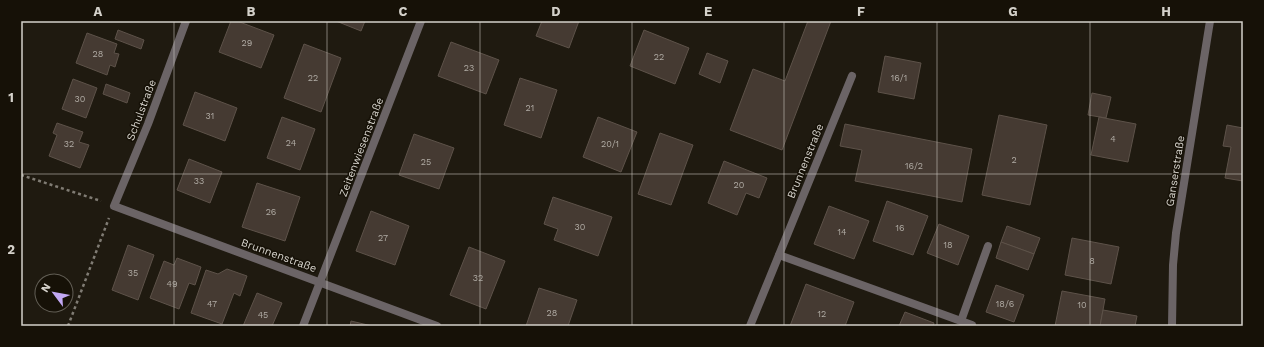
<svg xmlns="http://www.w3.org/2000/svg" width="1264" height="347" viewBox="0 0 1264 347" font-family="'Work Sans',sans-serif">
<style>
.building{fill:#453a32;stroke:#5d5249}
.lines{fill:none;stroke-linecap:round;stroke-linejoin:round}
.path{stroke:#807c74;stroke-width:2.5;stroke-dasharray:3 3;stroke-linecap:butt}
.lane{stroke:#6b6466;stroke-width:8}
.street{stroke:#6b6466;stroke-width:8}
.grid{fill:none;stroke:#d4d1ca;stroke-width:1;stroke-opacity:0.55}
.labels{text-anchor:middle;stroke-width:3;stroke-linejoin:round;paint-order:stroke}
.number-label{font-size:9px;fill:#b0aba4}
.street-label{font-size:11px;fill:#d4d1ca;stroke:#161107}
.neatline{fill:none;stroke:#d4d1ca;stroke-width:1.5}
.grid-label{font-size:13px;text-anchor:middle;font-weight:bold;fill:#d4d1ca}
</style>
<rect width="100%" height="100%" fill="#1f1a10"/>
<g class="building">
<polygon points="231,21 237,21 274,35 261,68 219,52"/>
<polygon points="336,21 365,21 361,31"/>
<polygon points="542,21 579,21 569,48 536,36"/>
<polygon points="808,21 831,21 782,150 730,130 753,69 785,81"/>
<polygon points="118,30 144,40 141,49 115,39"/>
<polygon points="644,30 689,48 675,84 630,66"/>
<polygon points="87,33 117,44 114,53 119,54 115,67 110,65 107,75 76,63"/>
<polygon points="451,42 499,60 486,94 438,76"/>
<polygon points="304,44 341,58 321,112 284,98"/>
<polygon points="707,53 728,61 720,83 699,74"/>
<polygon points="885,56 921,63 914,99 878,92"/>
<polygon points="520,78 557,90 541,138 504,125"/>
<polygon points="73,79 97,88 86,118 62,109"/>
<polygon points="106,84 130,93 127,103 103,94"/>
<polygon points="195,92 237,108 225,141 183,125"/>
<polygon points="1092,93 1111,97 1106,118 1088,115"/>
<polygon points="999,115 1047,125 1030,205 982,195"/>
<polygon points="282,117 315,129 300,170 267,158"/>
<polygon points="598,117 637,132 621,172 583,157"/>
<polygon points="1099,117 1136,124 1128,162 1091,155"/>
<polygon points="57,123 83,132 79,142 89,145 80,168 49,156 57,135 53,133"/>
<polygon points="845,124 972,149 962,202 855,181 862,150 840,146"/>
<polygon points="1227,125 1243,128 1243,181 1225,178 1231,147 1223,146"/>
<polygon points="660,133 693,145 671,205 638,194"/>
<polygon points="414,134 454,148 439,189 399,175"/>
<polygon points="189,159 222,172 210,203 177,190"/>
<polygon points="724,161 767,178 759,198 746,193 737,215 708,203"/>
<polygon points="257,183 300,197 285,241 242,227"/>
<polygon points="553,197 612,217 598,256 554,240 558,229 544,224"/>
<polygon points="887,201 928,216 913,255 873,241"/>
<polygon points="829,206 869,221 854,259 814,244"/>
<polygon points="371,211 409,226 395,265 356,251"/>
<polygon points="939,224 969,236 958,265 927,253"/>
<polygon points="1007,226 1040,238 1034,254 1001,242"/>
<polygon points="1072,238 1119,247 1111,284 1065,275"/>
<polygon points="1001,242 1034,254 1028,270 996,258"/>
<polygon points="128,245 154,255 138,300 112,290"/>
<polygon points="469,247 505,261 486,309 450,295"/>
<polygon points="177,258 201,267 195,285 189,283 179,309 150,298 164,261 174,265"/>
<polygon points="227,269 247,276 240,296 234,293 222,324 191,313 206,270 218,274"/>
<polygon points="806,284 854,302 845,326 790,326"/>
<polygon points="996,285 1024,295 1014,322 986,312"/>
<polygon points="539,288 577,300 568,326 526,326"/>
<polygon points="1062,291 1105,299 1100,326 1055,326"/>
<polygon points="257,293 282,303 272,326 243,326"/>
<polygon points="1103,310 1137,316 1135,326 1100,326"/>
<polygon points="905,312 934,323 933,326 899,326"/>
<polygon points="351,321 372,326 350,326"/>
</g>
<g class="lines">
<g class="path">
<polyline points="21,175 101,201"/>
<polyline points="68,326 109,218"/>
</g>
<g class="lane">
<polyline points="779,255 972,325"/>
<polyline points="961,321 988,246"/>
</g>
<g class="street">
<polyline points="186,21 148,124 114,206 437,326"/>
<polyline points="303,326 421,21"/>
<polyline points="750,326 852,76"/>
<polyline points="1172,326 1173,265 1176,233 1210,21"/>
</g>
</g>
<path class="grid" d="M174 21V326M327 21V326M480 21V326M632 21V326M784 21V326M937 21V326M1090 21V326M21 174H1243"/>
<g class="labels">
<g class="number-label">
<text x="247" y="46">29</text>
<text x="98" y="57">28</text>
<text x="659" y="60">22</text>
<text x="469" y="71">23</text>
<text x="313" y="81">22</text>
<text x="899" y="81">16/1</text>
<text x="80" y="102">30</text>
<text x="530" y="111">21</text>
<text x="210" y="119">31</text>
<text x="1113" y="142">4</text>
<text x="291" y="146">24</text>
<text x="69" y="147">32</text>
<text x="610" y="147">20/1</text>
<text x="1014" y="163">2</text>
<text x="426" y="165">25</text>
<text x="914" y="169">16/2</text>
<text x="199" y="184">33</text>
<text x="739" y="188">20</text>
<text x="271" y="215">26</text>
<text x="580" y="230">30</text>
<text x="900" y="231">16</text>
<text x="842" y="235">14</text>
<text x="383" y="241">27</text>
<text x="948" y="248">18</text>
<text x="1092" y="264">8</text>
<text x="133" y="276">35</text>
<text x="478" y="281">32</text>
<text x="172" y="287">49</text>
<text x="212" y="307">47</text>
<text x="1005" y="307">18/6</text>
<text x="1082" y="308">10</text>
<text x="552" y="316">28</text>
<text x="822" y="317">12</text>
<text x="263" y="318">45</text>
</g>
<g class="street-label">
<text transform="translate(141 110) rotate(-69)" y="4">Schulstraße</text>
<text transform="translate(361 147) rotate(-69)" y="4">Zeitenwiesenstraße</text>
<text transform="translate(805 161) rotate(-68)" y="4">Brunnenstraße</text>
<text transform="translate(1175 171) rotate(-81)" y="4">Ganserstraße</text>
<text transform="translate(279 255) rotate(20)" y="4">Brunnenstraße</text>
</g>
</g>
<rect width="1264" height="347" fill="none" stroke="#161107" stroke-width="44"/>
<g transform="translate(54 293) rotate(302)"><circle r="19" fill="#161107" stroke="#625e55"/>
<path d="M0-3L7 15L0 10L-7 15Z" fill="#c2a8f3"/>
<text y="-6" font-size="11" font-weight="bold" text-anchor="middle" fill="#d4d1ca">N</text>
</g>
<rect x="22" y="22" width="1220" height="303" class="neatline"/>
<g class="grid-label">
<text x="98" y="16">A</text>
<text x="251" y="16">B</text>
<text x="403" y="16">C</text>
<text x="556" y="16">D</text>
<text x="708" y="16">E</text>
<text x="861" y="16">F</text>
<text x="1013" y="16">G</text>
<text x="1166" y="16">H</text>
<text x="11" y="102">1</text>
<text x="11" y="254">2</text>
</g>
</svg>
